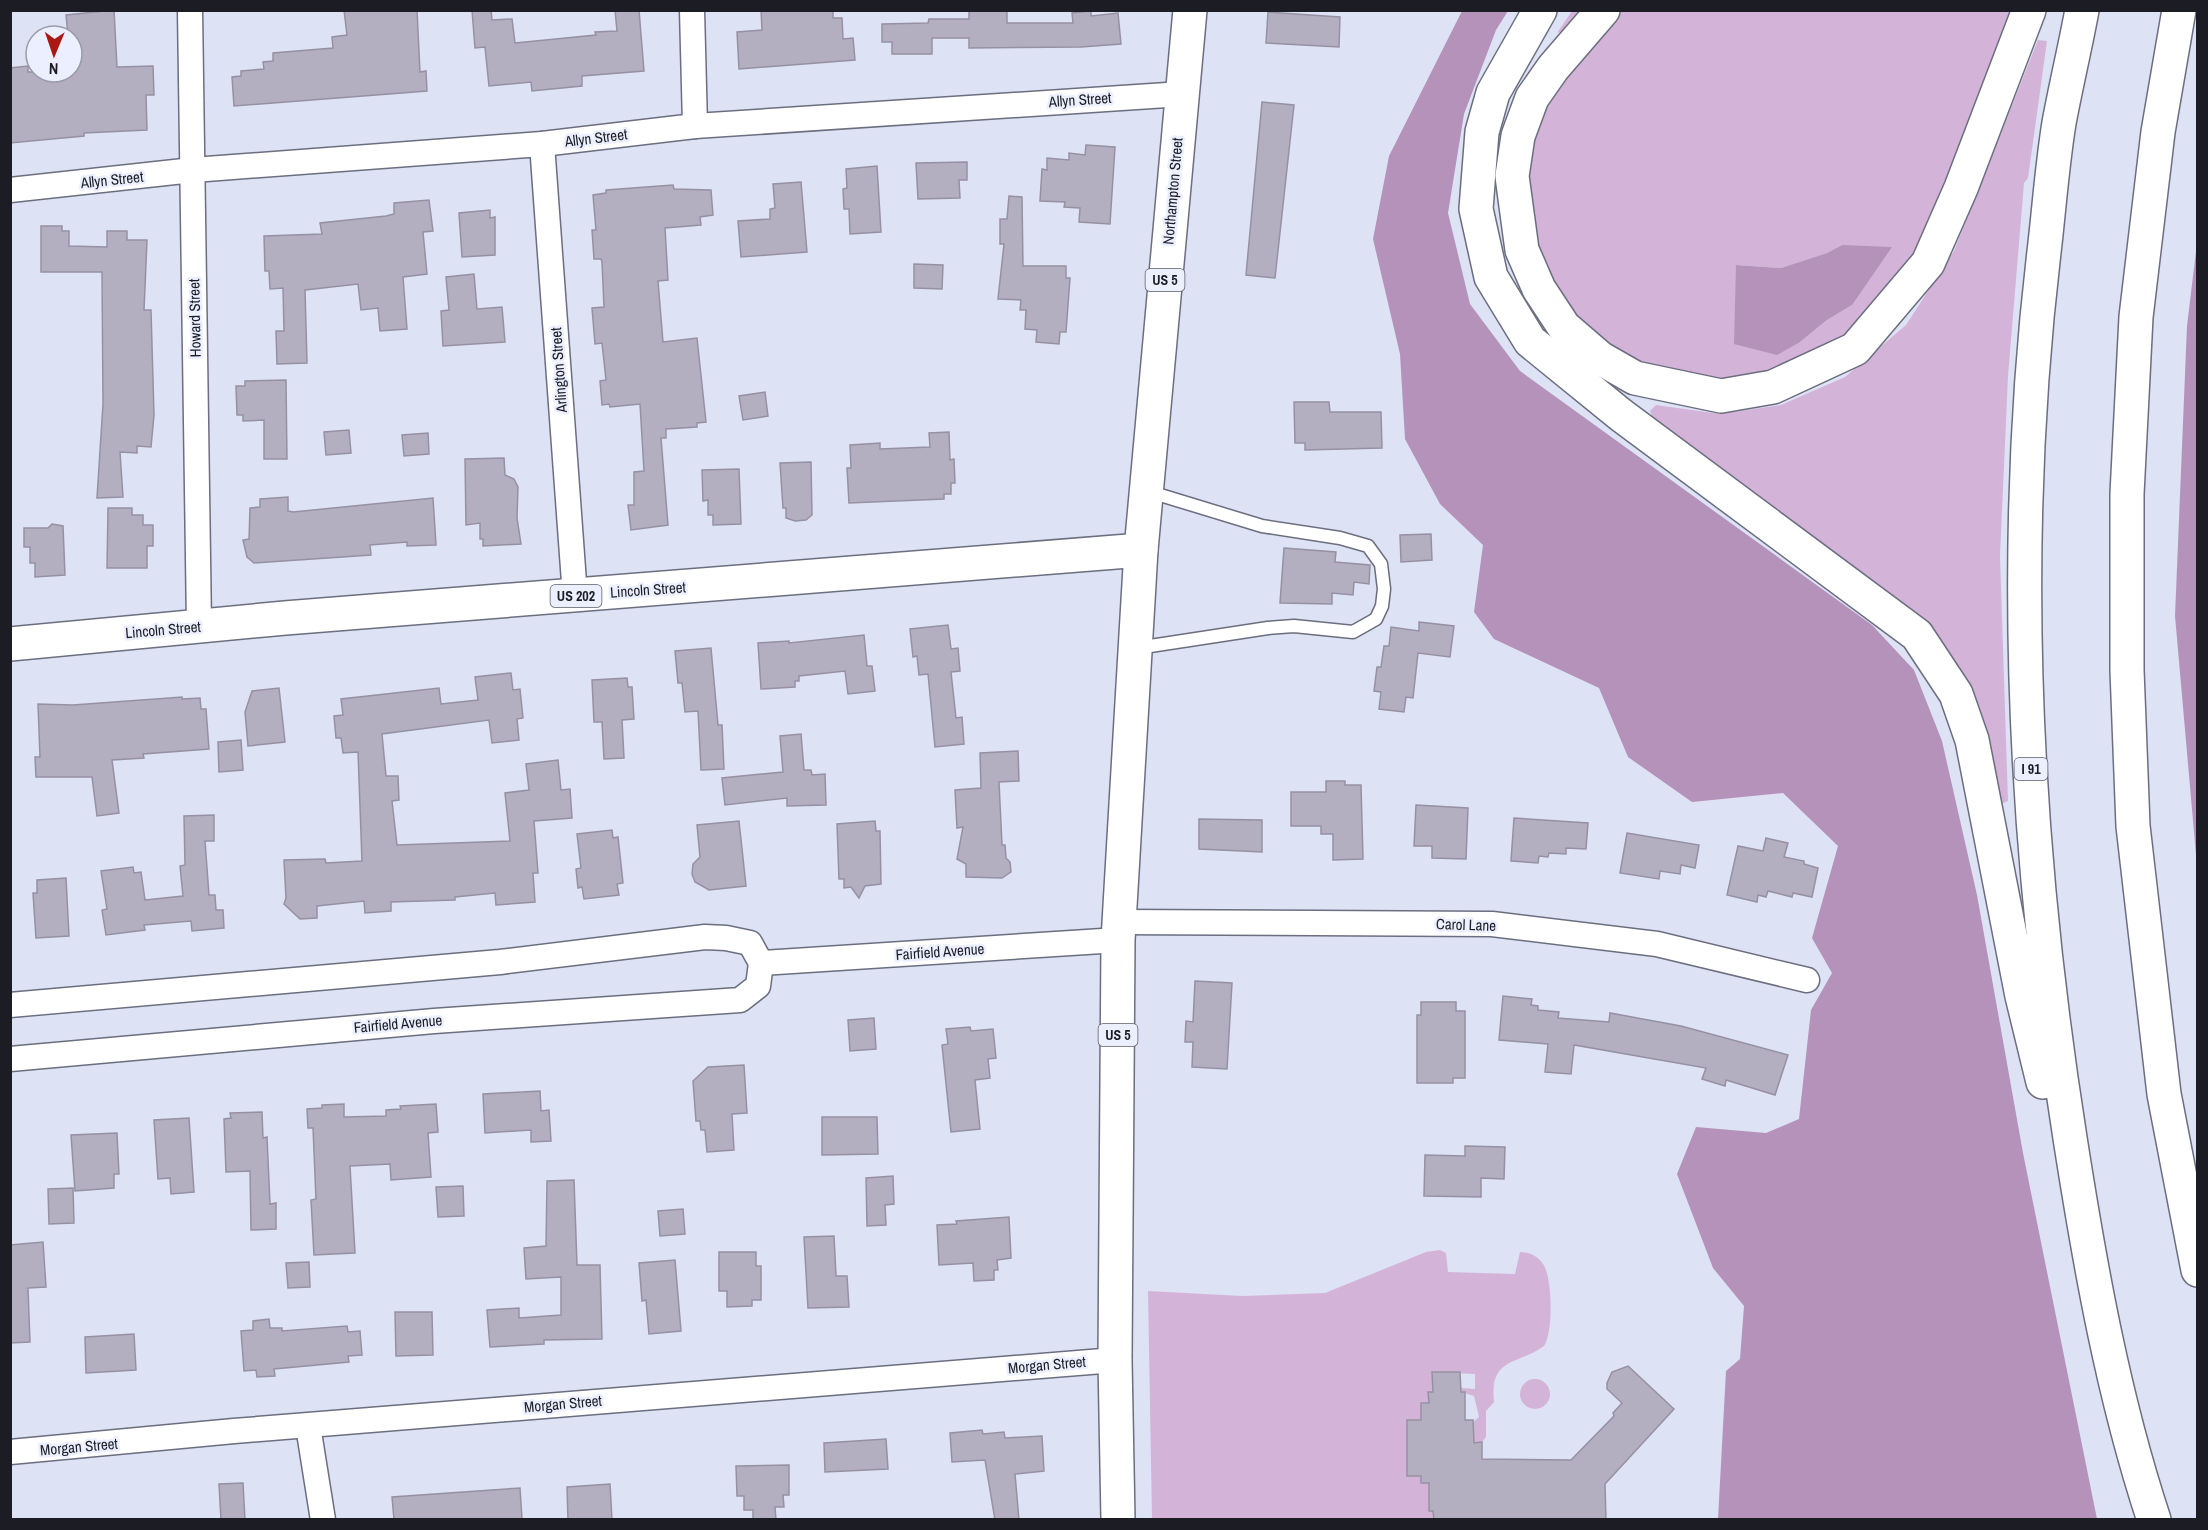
<svg xmlns="http://www.w3.org/2000/svg" width="2208" height="1530" viewBox="0 0 2208 1530" font-family="'Archivo Narrow',sans-serif">
<style>
.green{fill:#d4b3d9;fill-rule:evenodd}
.forest{fill:#b592ba}
.building{fill:#b3aec0;stroke:#9691a2;stroke-width:1.5}
.lines{fill:none;stroke-linecap:round;stroke-linejoin:round}
.lane-casing{stroke:#6b6e7f;stroke-width:15}
.street-casing{stroke:#6b6e7f;stroke-width:27}
.primary-casing{stroke:#6b6e7f;stroke-width:36}
.highway-casing{stroke:#6b6e7f;stroke-width:36}
.lane{stroke:#fff;stroke-width:12}
.street{stroke:#fff;stroke-width:24}
.primary{stroke:#fff;stroke-width:33}
.highway{stroke:#fff;stroke-width:33}
.labels{text-anchor:middle;stroke-width:5;stroke-linejoin:round;paint-order:stroke}
.shield{fill:#ecefff;stroke:#5a5c66;stroke-width:1.5}
.shield-label{font-size:14px;font-weight:bold;fill:#1c1d24}
.street-label{font-size:15px;fill:#1c1d24;stroke:#ecefff}
</style>
<rect width="100%" height="100%" fill="#dee2f5"/>
<g class="green">
<polygon points="1572,11 1583,11 1565,31 1557,33"/>
<path d="M1619 11H2015L1993 78 1913 256 1842 341 1807 360 1725 385 1647 370 1580 325 1541 261 1530 222 1528 185 1532 149 1539 120 1552 88ZM1842 245 1852 305 1827 320 1800 342 1736 265 1781 268 1827 253Z"/>
<polygon points="2038,40 2047,41 2028,178 2024,183 2008,376 2000,556 2008,801 2001,804 1985,733 1972,698 1654,422 1650,411 1656,405 1720,414 1781,405 1845,377 1906,325 1954,251"/>
<path d="M1440 1250 1446 1253 1448 1272 1515 1274 1520 1252C1529 1252 1538 1256 1543 1264 1553 1278 1553 1334 1544 1346 1518 1365 1489 1357 1494 1402L1486 1411V1437L1482 1442 1474 1443 1473 1422 1479 1417 1474 1396 1461 1392V1388L1475 1389V1374L1432 1372 1433 1392 1428 1393 1429 1403H1421V1420H1407V1475L1421 1476 1422 1483H1429V1510L1433 1511 1434 1519H1152L1148 1291 1242 1296 1325 1293 1426 1252Z"/>
<circle cx="1535" cy="1394" r="15"/>
</g>
<g class="forest">
<polygon points="1462,11 1508,11 1496,30 1464,114 1448,213 1470,304 1520,371 1872,625 1914,670 1942,741 1977,895 2023,1153 2097,1519 1718,1519 1726,1371 1740,1359 1744,1306 1713,1268 1677,1174 1696,1127 1766,1133 1799,1119 1811,1010 1832,973 1812,938 1838,846 1783,793 1692,802 1628,757 1599,688 1494,639 1474,612 1483,545 1440,504 1405,439 1400,354 1373,239 1389,156"/>
<polygon points="2197,243 2198,866 2197,866 2175,616 2187,326"/>
<polygon points="1842,245 1892,247 1852,305 1827,320 1800,342 1777,355 1734,344 1736,265 1781,268 1827,253"/>
</g>
<g class="building">
<polygon points="114,10 117,67 153,66 154,95 146,95 147,130 84,133 84,136 10,143 10,68 28,66 28,72 72,72 72,36 68,36 66,15"/>
<polygon points="344,10 417,10 420,72 426,71 427,91 234,106 232,77 241,76 241,71 264,69 263,62 273,61 273,53 333,48 332,37 347,35"/>
<polygon points="472,10 491,10 492,20 512,19 515,43 596,35 595,32 617,31 615,10 639,10 644,71 582,76 582,86 532,91 531,82 489,86 485,47 475,48"/>
<polygon points="761,10 833,10 833,18 842,18 843,39 853,38 855,60 739,69 737,32 762,30"/>
<polygon points="969,10 1007,10 1007,23 1073,23 1072,13 1091,11 1091,16 1118,13 1121,44 1081,47 969,48 969,38 932,38 932,54 892,54 892,42 882,42 882,24 928,23 929,19 969,19"/>
<polygon points="1268,12 1340,17 1339,47 1266,43"/>
<polygon points="1262,102 1294,105 1275,278 1246,275"/>
<polygon points="1086,145 1115,147 1110,224 1079,222 1080,208 1064,207 1065,202 1040,201 1042,169 1047,170 1047,158 1069,160 1069,153 1085,155"/>
<polygon points="967,162 967,180 959,180 960,198 918,199 916,163"/>
<polygon points="877,166 881,232 850,234 849,209 844,209 843,189 847,188 846,169"/>
<polygon points="801,182 807,252 741,257 738,221 770,219 770,209 775,208 773,184"/>
<polygon points="673,185 674,189 711,190 713,215 700,217 701,225 665,228 668,280 658,281 663,342 697,338 706,422 697,423 697,427 666,429 666,438 661,438 668,525 631,530 628,505 634,505 634,472 644,471 640,404 610,407 609,404 602,405 600,381 606,380 602,343 595,344 592,308 604,307 602,262 601,259 594,259 592,230 596,230 593,195 606,193 606,190"/>
<polygon points="1009,196 1022,197 1023,266 1066,266 1066,278 1070,278 1066,332 1060,332 1059,344 1036,342 1037,330 1025,329 1026,310 1020,310 1021,300 998,299 1004,244 1000,244 1000,219 1007,219"/>
<polygon points="429,200 433,231 423,232 427,274 403,277 407,329 380,331 378,308 361,310 358,284 305,290 307,363 277,364 276,331 284,331 283,288 270,289 269,271 265,271 264,236 322,234 320,223 386,216 394,214 394,203"/>
<polygon points="490,210 490,218 495,217 495,255 462,257 459,213"/>
<polygon points="41,226 62,226 62,231 69,231 69,246 107,247 107,231 127,231 127,240 147,240 144,310 151,310 154,415 151,447 137,446 137,453 120,452 123,497 97,498 103,404 102,272 41,272"/>
<polygon points="914,264 943,265 942,289 914,288"/>
<polygon points="474,274 477,309 502,307 505,342 443,346 441,311 449,310 446,277"/>
<polygon points="286,380 287,459 264,459 264,420 243,421 243,415 237,415 236,386 245,386 245,381"/>
<polygon points="765,392 768,416 743,420 739,396"/>
<polygon points="1294,402 1329,402 1330,412 1381,412 1382,448 1305,450 1305,443 1295,443"/>
<polygon points="349,430 351,453 326,455 324,432"/>
<polygon points="949,432 950,460 954,459 955,483 951,483 951,494 944,494 944,499 849,503 847,468 851,468 850,445 880,443 880,449 930,447 929,433"/>
<polygon points="428,433 429,454 404,456 402,435"/>
<polygon points="504,458 505,475 514,479 518,487 517,518 521,544 483,546 483,539 480,539 480,523 466,525 465,459"/>
<polygon points="811,462 812,515 806,520 795,521 786,518 786,508 783,508 780,463"/>
<polygon points="739,469 741,524 713,525 713,515 708,515 708,500 703,501 702,470"/>
<polygon points="288,497 288,511 293,512 433,498 436,545 407,546 407,542 370,545 371,555 254,563 247,557 243,540 249,539 250,508 260,507 260,499"/>
<polygon points="108,508 132,508 132,515 143,515 143,525 153,525 153,546 147,546 147,568 107,568"/>
<polygon points="52,524 63,526 65,575 35,577 35,563 30,563 30,547 24,547 24,528 48,528"/>
<polygon points="1431,534 1432,560 1401,562 1400,535"/>
<polygon points="1284,548 1336,552 1335,562 1370,565 1369,584 1354,582 1353,595 1332,593 1332,604 1280,603"/>
<polygon points="1419,622 1454,626 1450,657 1418,653 1413,698 1406,697 1404,712 1379,709 1381,692 1374,691 1377,667 1381,667 1384,646 1389,646 1391,627 1419,631"/>
<polygon points="948,625 951,649 958,648 960,671 951,672 956,718 962,717 964,744 935,747 928,674 919,675 917,656 913,657 910,629"/>
<polygon points="864,635 867,666 872,666 875,691 848,694 845,671 799,676 799,681 795,681 795,687 761,689 758,643 789,641 789,643"/>
<polygon points="711,648 718,725 722,725 724,769 701,770 698,711 685,712 682,683 678,683 675,651"/>
<polygon points="511,673 513,690 520,689 523,718 517,719 519,740 492,743 489,720 382,734 386,776 398,776 399,800 392,801 397,845 510,841 505,793 529,790 526,764 558,760 561,790 570,789 572,818 534,821 538,873 533,873 535,902 496,905 495,893 455,897 455,900 391,902 391,911 365,913 364,901 317,906 317,918 300,919 284,904 286,898 284,860 325,859 326,863 362,861 358,752 343,753 341,738 336,738 334,716 343,715 341,699 439,688 441,704 478,700 475,677"/>
<polygon points="627,678 628,687 632,687 634,719 622,720 624,758 604,759 602,722 594,722 592,680"/>
<polygon points="279,688 285,742 248,746 245,712 252,691"/>
<polygon points="182,697 182,699 200,698 201,709 206,709 209,749 143,754 144,758 112,760 119,813 97,816 92,777 36,777 35,757 40,757 38,704 73,705"/>
<polygon points="801,734 804,770 811,770 812,775 825,774 826,805 787,806 787,798 725,805 722,778 783,772 780,736"/>
<polygon points="241,740 243,770 219,772 218,742"/>
<polygon points="1018,751 1019,781 999,782 1002,845 1005,845 1006,858 1010,862 1011,872 1002,878 966,877 966,864 957,859 963,827 957,828 955,790 981,788 980,753"/>
<polygon points="1326,781 1345,781 1345,785 1361,785 1363,859 1333,860 1333,834 1321,834 1321,826 1291,826 1291,792 1326,792"/>
<polygon points="1416,805 1468,808 1466,859 1432,858 1432,846 1414,846"/>
<polygon points="214,815 214,841 205,841 209,895 215,895 216,910 223,910 224,928 192,931 191,921 144,925 145,930 106,935 102,910 107,909 101,871 133,867 134,873 141,872 145,900 183,896 180,866 185,865 184,816"/>
<polygon points="1514,818 1588,823 1586,849 1566,848 1566,854 1549,853 1548,857 1539,856 1538,863 1511,861"/>
<polygon points="1199,819 1262,820 1262,852 1199,849"/>
<polygon points="739,821 746,886 709,890 695,882 692,874 693,864 700,857 697,825"/>
<polygon points="875,821 876,831 880,831 881,884 865,886 859,898 851,887 844,888 844,879 839,879 837,824"/>
<polygon points="612,830 613,838 618,837 623,883 617,884 619,895 584,899 582,887 578,888 576,869 581,868 577,834"/>
<polygon points="1627,833 1699,845 1695,868 1681,865 1680,874 1660,871 1659,879 1620,873"/>
<polygon points="1766,838 1788,843 1784,857 1804,861 1804,864 1818,868 1812,897 1793,893 1792,897 1768,891 1766,897 1758,895 1757,902 1727,895 1738,846 1763,851"/>
<polygon points="66,878 69,936 36,938 33,893 37,893 37,880"/>
<polygon points="1195,981 1232,983 1227,1069 1192,1067 1193,1042 1185,1042 1186,1021 1193,1022"/>
<polygon points="1503,996 1532,999 1531,1005 1538,1006 1538,1010 1559,1012 1558,1018 1609,1022 1610,1013 1681,1026 1788,1055 1775,1095 1726,1080 1725,1086 1702,1079 1706,1068 1574,1045 1571,1074 1545,1072 1548,1044 1499,1040"/>
<polygon points="1421,1002 1456,1002 1456,1011 1465,1011 1465,1078 1453,1078 1453,1083 1417,1083 1417,1015 1421,1015"/>
<polygon points="874,1018 876,1049 850,1051 848,1020"/>
<polygon points="970,1027 971,1031 993,1029 996,1058 988,1059 990,1078 975,1080 980,1129 951,1132 942,1045 948,1044 946,1029"/>
<polygon points="744,1065 747,1113 732,1114 734,1150 707,1152 705,1130 701,1130 700,1121 696,1121 693,1081 708,1067"/>
<polygon points="540,1091 541,1111 549,1110 551,1141 531,1142 531,1130 485,1133 483,1094"/>
<polygon points="344,1104 344,1117 386,1116 386,1110 401,1109 400,1106 436,1104 438,1132 428,1133 431,1177 391,1180 390,1164 350,1166 355,1253 314,1255 311,1200 316,1199 313,1128 308,1128 307,1109 322,1108 322,1105"/>
<polygon points="262,1112 263,1138 267,1137 270,1204 276,1203 276,1229 251,1230 250,1171 226,1172 224,1119 231,1118 230,1113"/>
<polygon points="822,1117 877,1117 878,1154 822,1155"/>
<polygon points="189,1118 194,1192 171,1194 170,1178 158,1179 154,1120"/>
<polygon points="117,1133 119,1174 114,1174 114,1188 75,1191 71,1135"/>
<polygon points="1465,1146 1505,1147 1504,1179 1481,1178 1481,1197 1424,1196 1425,1155 1465,1156"/>
<polygon points="893,1176 894,1204 885,1205 886,1225 867,1226 866,1178"/>
<polygon points="574,1180 577,1265 600,1265 602,1339 544,1340 544,1344 490,1347 487,1310 519,1308 519,1318 561,1315 561,1277 526,1279 524,1248 546,1246 547,1181"/>
<polygon points="463,1186 464,1216 438,1217 436,1187"/>
<polygon points="73,1188 74,1223 49,1224 48,1189"/>
<polygon points="683,1209 685,1234 660,1236 658,1211"/>
<polygon points="1009,1217 1011,1258 997,1260 998,1270 994,1270 994,1280 974,1281 973,1263 939,1265 937,1225 957,1224 956,1221"/>
<polygon points="834,1236 836,1276 847,1276 849,1307 808,1308 804,1237"/>
<polygon points="43,1242 46,1287 28,1288 30,1342 10,1343 10,1245"/>
<polygon points="719,1252 756,1252 756,1266 761,1266 761,1300 752,1300 752,1306 727,1307 727,1291 719,1291"/>
<polygon points="675,1260 681,1331 649,1334 646,1300 642,1301 639,1263"/>
<polygon points="309,1262 310,1287 288,1288 286,1263"/>
<polygon points="395,1312 432,1312 433,1355 396,1356"/>
<polygon points="269,1319 270,1328 282,1328 282,1331 347,1326 348,1332 360,1331 362,1355 348,1356 349,1362 274,1369 275,1376 257,1377 256,1370 244,1371 241,1331 253,1330 253,1321"/>
<polygon points="134,1334 136,1370 86,1373 85,1337"/>
<polygon points="1628,1366 1674,1409 1605,1484 1606,1520 1434,1520 1433,1511 1429,1511 1429,1483 1421,1483 1421,1476 1407,1476 1407,1420 1421,1420 1421,1403 1429,1403 1428,1392 1433,1392 1432,1372 1460,1372 1461,1392 1465,1392 1465,1420 1473,1420 1474,1443 1482,1442 1482,1459 1571,1460 1614,1416 1613,1413 1622,1403 1607,1389 1607,1383 1612,1372"/>
<polygon points="982,1430 983,1434 1004,1432 1005,1438 1042,1436 1044,1471 1015,1474 1019,1520 995,1520 985,1460 952,1462 950,1433"/>
<polygon points="886,1439 888,1469 825,1472 824,1443"/>
<polygon points="789,1465 789,1495 783,1495 784,1507 775,1507 776,1520 753,1520 753,1510 744,1510 744,1496 737,1496 736,1466"/>
<polygon points="243,1483 245,1520 221,1520 219,1484"/>
<polygon points="610,1484 612,1520 568,1520 567,1487"/>
<polygon points="520,1488 522,1519 394,1520 392,1497"/>
</g>
<g class="lines">
<g class="lane-casing">
<polyline id="lane" points="1137,648 1268,628 1294,626 1353,632 1376,619 1382,606 1384,589 1381,564 1368,546 1340,538 1262,526 1147,491"/>
</g>
<g class="street-casing">
<g id="street">
<polyline points="190,10 199,626"/>
<polyline points="692,10 695,126"/>
<polyline points="542,144 575,596"/>
<polyline points="10,190 193,170 542,144 695,126 1182,94"/>
<polyline points="1119,922 1492,924 1657,944 1807,980"/>
<polyline points="761,963 1118,940"/>
<polyline points="10,1005 500,962 705,937 726,938 750,943 761,963 758,986 740,1000 434,1021 10,1059"/>
<polyline points="308,1426 323,1520"/>
<polyline points="10,1452 234,1431 1115,1360"/>
</g>
</g>
<g class="primary-casing">
<g id="primary">
<polyline points="10,644 285,618 1141,550"/>
<polyline points="1118,1520 1115,1360 1118,940 1141,550 1190,10"/>
</g>
</g>
<g class="highway-casing">
<g id="highway">
<polyline points="1540,10 1493,93 1482,132 1476,209 1491,277 1530,341 1621,415 1917,635 1956,694 1972,740 2022,996 2043,1082"/>
<polyline points="1603,10 1553,68 1532,98 1518,136 1512,176 1522,250 1539,289 1564,327 1600,358 1635,378 1721,396 1773,387 1855,349 1928,263 1961,188 2029,10"/>
<path d="M2082 10C2075 48 2066 85 2059 123 2052 166 2049 210 2044 252 2009 546 2024 847 2070 1138 2090 1266 2113 1396 2154 1520"/>
<polyline points="2179,10 2158,132 2136,317 2127,494 2127,670 2133,826 2164,1094 2198,1270"/>
</g>
</g>
<use href="#lane" class="lane"/>
<use href="#street" class="street"/>
<use href="#primary" class="primary"/>
<use href="#highway" class="highway"/>
</g>
<g class="labels">
<g class="shield">
<rect x="1145.5" y="269" width="39" height="22" rx="4.5"/>
<rect x="550.5" y="585" width="51" height="22" rx="4.5"/>
<rect x="2014.5" y="758" width="33" height="22" rx="4.5"/>
<rect x="1098.5" y="1024" width="39" height="22" rx="4.5"/>
</g>
<g class="shield-label">
<text x="1165" y="285">US 5</text>
<text x="576" y="601">US 202</text>
<text x="2031" y="774">I 91</text>
<text x="1118" y="1040">US 5</text>
</g>
<g class="street-label">
<text transform="translate(1080 100) rotate(-4)" y="5">Allyn Street</text>
<text transform="translate(596 138) rotate(-7)" y="5">Allyn Street</text>
<text transform="translate(112 180) rotate(-6)" y="5">Allyn Street</text>
<text transform="translate(1173 191) rotate(-85)" y="5">Northampton Street</text>
<text transform="translate(195 318) rotate(-91)" y="5">Howard Street</text>
<text transform="translate(559 370) rotate(-94)" y="5">Arlington Street</text>
<text transform="translate(648 590) rotate(-4)" y="5">Lincoln Street</text>
<text transform="translate(163 630) rotate(-5)" y="5">Lincoln Street</text>
<text transform="translate(1466 925) rotate(2)" y="5">Carol Lane</text>
<text transform="translate(940 952) rotate(-4)" y="5">Fairfield Avenue</text>
<text transform="translate(398 1024) rotate(-5)" y="5">Fairfield Avenue</text>
<text transform="translate(1047 1365) rotate(-5)" y="5">Morgan Street</text>
<text transform="translate(563 1404) rotate(-5)" y="5">Morgan Street</text>
<text transform="translate(79 1447) rotate(-5)" y="5">Morgan Street</text>
</g>
</g>
<rect width="2208" height="1530" fill="none" stroke="#1c1d24" stroke-width="24"/>
<g transform="translate(54 54) rotate(182)"><circle r="28" fill="#ecefff" stroke="#999ba7" stroke-width="1.5"/>
<path d="M0-4.5L10 22L0 15L-10 22Z" fill="#aa1811"/>
<text y="-9" font-size="16" font-weight="bold" text-anchor="middle" fill="#1c1d24">N</text>
</g>
</svg>
